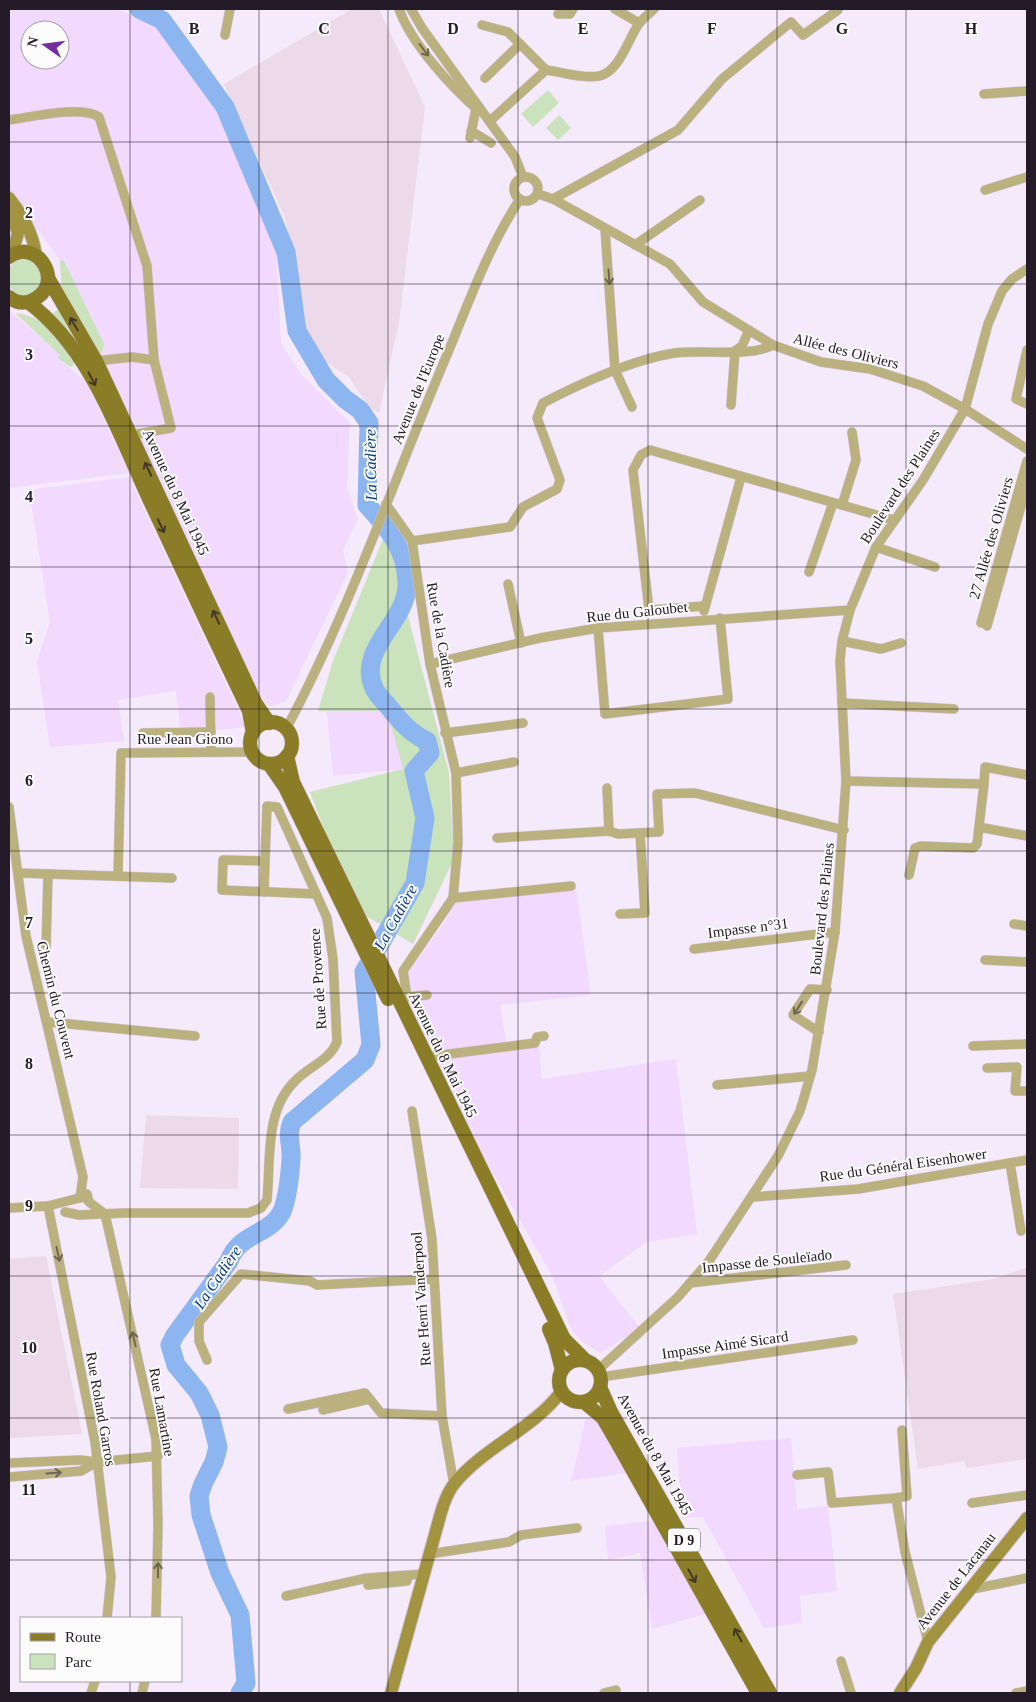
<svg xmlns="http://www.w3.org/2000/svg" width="1036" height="1702" viewBox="0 0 1036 1702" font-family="Georgia,serif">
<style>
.built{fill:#f1d9ff;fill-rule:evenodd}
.education{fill:#ecd9ea}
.green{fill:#cae3bc}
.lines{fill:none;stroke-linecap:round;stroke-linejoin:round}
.river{stroke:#8db5ef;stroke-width:19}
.street-casing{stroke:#cfc4d6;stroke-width:10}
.secondary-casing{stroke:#cfc4d6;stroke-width:14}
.primary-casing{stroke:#cfc4d6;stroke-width:15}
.street{stroke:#bab17e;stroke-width:9}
.secondary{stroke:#a19340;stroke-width:12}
.primary{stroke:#8b7d28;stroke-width:14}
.oneway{stroke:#6e6652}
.oneway2{stroke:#423827}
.grid{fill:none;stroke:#231b27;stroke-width:1;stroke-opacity:0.55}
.labels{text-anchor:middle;stroke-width:4;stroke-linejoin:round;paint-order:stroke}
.shield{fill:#fbfbfb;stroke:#645e67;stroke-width:1}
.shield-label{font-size:14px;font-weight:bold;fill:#231b27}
.street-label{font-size:15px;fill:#231b27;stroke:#fbfbfb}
.water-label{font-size:16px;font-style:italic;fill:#093e80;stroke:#fbfbfb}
.grid-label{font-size:16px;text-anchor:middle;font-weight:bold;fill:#231b27;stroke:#fbfbfb;stroke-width:4;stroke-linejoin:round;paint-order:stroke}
</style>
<rect width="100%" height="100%" fill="#f5e9fc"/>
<g class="built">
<path d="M9 9H115L159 25 222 111 275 230 281 343 300 373 350 423 347 488 358 519 343 550 348 573 286 701 269 707 259 694 60 291 61 275 59 259 41 234 9 195ZM30 30H60V60H30Z"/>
<polygon points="9,310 60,355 58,358 69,368 86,381 129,473 9,488"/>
<polygon points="129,477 246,727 181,734 176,691 118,700 124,741 50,747 37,661 50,622 29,490"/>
<polygon points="326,703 376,709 386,716 398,739 403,769 333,776"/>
<polygon points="576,887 591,995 500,1005 507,1048 539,1046 542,1079 676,1059 697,1234 647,1242 599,1276 640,1328 601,1353 581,1341 570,1327 553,1277 479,1149 410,1007 407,974 444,923 456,901"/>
<polygon points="603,1418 633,1472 571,1481 586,1419"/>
<polygon points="791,1438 797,1509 828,1506 837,1591 800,1596 802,1623 764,1628 703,1517 683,1518 677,1448"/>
<polygon points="661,1520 713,1612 652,1629 640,1553 608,1560 605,1526"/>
</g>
<g class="education">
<polygon points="352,9 379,9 425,107 399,323 379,413 370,409 349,377 323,360 309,342 285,217 224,84"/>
<polygon points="146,1115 239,1118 238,1189 140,1188"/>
<polygon points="46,1256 82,1434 9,1438 9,1259"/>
<polygon points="1027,1267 1027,1459 967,1468 964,1461 918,1469 893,1294 994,1279"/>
</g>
<g class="green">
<polygon points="548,90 559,103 533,127 521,114"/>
<polygon points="559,115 571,128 558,140 546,128"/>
<circle cx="25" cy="277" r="18"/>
<polygon points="60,260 64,261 104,344 102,353 98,351 62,291"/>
<polygon points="59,308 85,356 52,314"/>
<path d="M15 313C45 316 59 338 74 363L73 366 70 367 58 358 60 355Z"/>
<polygon points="386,532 449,773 454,859 413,944 361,913 336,860 310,792 403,769 387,711 318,711 333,661"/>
</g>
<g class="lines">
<path class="river" d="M139 9 162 20 225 107 286 252 297 331 326 380 345 399 360 410 369 423 367 505C388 528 407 550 407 584 408 621 356 649 374 688 376 694 384 701 388 706 400 721 410 733 427 741L430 753 414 771 425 818 415 883 364 972 371 1045 365 1060 292 1122C286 1137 292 1143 291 1159 290 1175 288 1194 283 1209 273 1235 239 1232 229 1261L175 1335 170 1345 176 1365 199 1393 210 1415 218 1447 214 1462 203 1484 199 1496 201 1515 220 1573 240 1615 246 1683 240 1693"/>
<g class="street-casing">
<g id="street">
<path d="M399 9C411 43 451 87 479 111"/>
<polyline points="411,9 422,28 515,157 523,177"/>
<polyline points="615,9 639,23"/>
<polyline points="558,14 570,14 573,9"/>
<polyline points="482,25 508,32 546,70"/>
<polyline points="225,35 230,9"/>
<polyline points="485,78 520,44"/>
<polyline points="984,94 1027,91"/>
<path d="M9 120C32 117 81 105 99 117L147 266 154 360 171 428 132 435"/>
<path d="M490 121 546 70C562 72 583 79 599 76 619 72 628 40 638 25 642 19 649 14 654 9"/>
<polyline points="471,131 491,143"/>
<polyline points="470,138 476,109"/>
<circle cx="526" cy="189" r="12"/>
<polyline points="985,190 1027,177"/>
<polyline points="538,194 553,199 670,264 703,302 773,345 821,362 870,369 923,386 965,409 1027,449"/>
<polyline points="553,199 678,130 722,79 791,22 803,35 838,10"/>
<polyline points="605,229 615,370 632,407"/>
<polyline points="635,245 700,200"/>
<polyline points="1027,350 1016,399 1027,404"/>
<polyline points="735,351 742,346 749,330"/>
<polyline points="96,361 132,357 154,360"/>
<polyline points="731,405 735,351"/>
<polyline points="386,504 412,541 430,664 456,773 458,843 453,898 403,971 407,997"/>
<polyline points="842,505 856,460 852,432"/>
<path d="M412 541 510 527 523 507 557 489 560 480 537 418 543 403C579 384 634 359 675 353 704 349 748 358 773 345"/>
<polyline points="876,547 935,567"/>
<polyline points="809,572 833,503"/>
<polyline points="508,584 521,643"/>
<polyline points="704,606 649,610 633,470 641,455 650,450 894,520"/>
<polyline points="704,611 741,477"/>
<polyline points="981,623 1027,461"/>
<polyline points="987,626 1027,485"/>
<polyline points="598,628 605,714 728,699 720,618"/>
<polyline points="842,641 881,649 901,643"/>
<polyline points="430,664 540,638 598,628 850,610"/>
<polyline points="210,697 211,752"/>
<polyline points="842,703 954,709"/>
<path d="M286 729C351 608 395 476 449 350 470 299 489 246 520 199"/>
<polyline points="143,733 211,732"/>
<polyline points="445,733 523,723"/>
<polyline points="456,773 514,762"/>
<polyline points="846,781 984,784 979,827 1027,836"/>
<polyline points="984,784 985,767 1027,775"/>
<polyline points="607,788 609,831"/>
<polyline points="9,807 26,936 83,1177 80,1198"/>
<polyline points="497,838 609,831 618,834 659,832 657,794 695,793 844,830"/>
<polyline points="18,873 172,878"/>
<polyline points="909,875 915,848 921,846 973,848 977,844 979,827"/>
<polyline points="118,876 121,753 245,752 251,750"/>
<polyline points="264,892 265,861"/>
<polyline points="453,898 571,886"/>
<polyline points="620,914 645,913 640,833"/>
<polyline points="1014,924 1027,926"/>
<polyline points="46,949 48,874"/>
<polyline points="694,949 835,932"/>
<polyline points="985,960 1027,962"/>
<polyline points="403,1000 407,997 427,995"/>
<polyline points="48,1022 195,1036"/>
<polyline points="819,1032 793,1015 810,989 827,990"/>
<polyline points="973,1046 1027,1044"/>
<polyline points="426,1057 535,1043 537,1037 544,1036"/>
<polyline points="987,1068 1017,1067 1015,1091 1027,1091"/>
<polyline points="717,1085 810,1076"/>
<polyline points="412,1111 432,1239 442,1416 454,1485"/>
<polyline points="1010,1163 1021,1231"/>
<polyline points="87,1194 89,1202 105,1214"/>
<polyline points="753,1197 858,1189 1027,1160"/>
<polyline points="48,1206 95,1442 111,1577 107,1618"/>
<polyline points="9,1208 48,1206 83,1197 88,1200"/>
<path d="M65 1212 79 1215 124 1213H248L261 1208 267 1200C271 1160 264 1110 296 1080 311 1065 329 1061 337 1042L333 959 327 918 277 807 267 806 265 861 223 860 222 890 316 894"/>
<polyline points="105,1214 156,1439 158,1525 156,1618"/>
<polyline points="690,1283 846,1265"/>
<polyline points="207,1360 199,1341 199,1322 241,1274 310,1281 317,1285 434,1279"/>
<polyline points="598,1370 678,1297 709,1261 778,1156 800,1111 812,1070 835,932 846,781 840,661 842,641 850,610 876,547 923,480 965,409 988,324 1002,291 1012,279 1027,269"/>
<polyline points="601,1377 853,1340"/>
<polyline points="288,1409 365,1393 381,1413 442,1416"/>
<polyline points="323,1410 370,1399"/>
<polyline points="9,1463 80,1460 97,1462 158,1456"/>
<polyline points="797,1475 828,1472 832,1503 896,1498 905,1552 928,1642"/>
<polyline points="9,1477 81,1471 97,1462"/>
<polyline points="896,1498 907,1496 902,1430"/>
<polyline points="972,1503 1027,1495"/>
<polyline points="429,1554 509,1542 521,1535 577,1528"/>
<polyline points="368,1585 407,1581"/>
<polyline points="968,1590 1027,1578"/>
<polyline points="286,1596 367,1578 424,1574"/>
<polyline points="841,1661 851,1693"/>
<polyline points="91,1693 95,1681"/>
<polyline points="142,1693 145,1681"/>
<polyline points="604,1693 616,1690"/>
<polyline points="1016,1693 1027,1691"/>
</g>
</g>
<g class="secondary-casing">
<g id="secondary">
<path d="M9 198C23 216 33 233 36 256"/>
<polyline points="9,206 18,233 12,255"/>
<path d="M391 1693 437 1527C441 1512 445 1496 454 1484 484 1447 533 1429 561 1392"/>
<polyline points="900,1693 916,1668 928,1642 1027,1518"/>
</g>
</g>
<g class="primary-casing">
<g id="primary">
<path d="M9 257C37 236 68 285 31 301 23 304 15 302 9 297"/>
<polyline points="48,278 96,361 256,704 269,723"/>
<path d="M28 302C92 350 118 433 151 503 183 572 216 642 249 711L253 733"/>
<circle cx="271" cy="743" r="21"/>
<polyline points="287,756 293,782 564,1339 585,1360"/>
<polyline points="269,764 285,787 388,999"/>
<polyline points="549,1329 555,1343 562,1370"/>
<circle cx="580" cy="1381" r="21"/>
<polyline points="600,1387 611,1412 770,1693"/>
<polyline points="584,1402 603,1418 618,1444 758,1693"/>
</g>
</g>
<use href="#street" class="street"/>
<use href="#secondary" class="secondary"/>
<use href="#primary" class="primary"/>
</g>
<defs><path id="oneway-shaft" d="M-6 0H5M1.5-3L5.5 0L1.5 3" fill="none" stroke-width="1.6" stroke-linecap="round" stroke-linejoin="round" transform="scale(1.25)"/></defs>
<g class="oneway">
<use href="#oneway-shaft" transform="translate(424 50) rotate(53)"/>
<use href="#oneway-shaft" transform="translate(609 277) rotate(86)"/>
<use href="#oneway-shaft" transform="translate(798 1008) rotate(122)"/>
<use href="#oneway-shaft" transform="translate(58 1254) rotate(78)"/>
<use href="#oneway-shaft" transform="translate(134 1339) rotate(-102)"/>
<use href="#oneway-shaft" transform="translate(54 1473) rotate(-4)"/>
<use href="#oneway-shaft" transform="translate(158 1570) rotate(-90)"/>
</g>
<g class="oneway2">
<use href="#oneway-shaft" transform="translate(74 324) rotate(-121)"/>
<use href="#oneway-shaft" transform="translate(92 379) rotate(62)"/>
<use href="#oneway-shaft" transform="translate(148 469) rotate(-115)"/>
<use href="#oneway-shaft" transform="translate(161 526) rotate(65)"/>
<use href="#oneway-shaft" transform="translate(216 617) rotate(-115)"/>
<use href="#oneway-shaft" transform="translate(692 1576) rotate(61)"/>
<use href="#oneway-shaft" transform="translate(738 1635) rotate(-119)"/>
</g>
<path class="grid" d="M130 9V1618M259 9V1693M388 9V1693M518 9V1693M648 9V1693M777 9V1693M906 9V1693M9 142H1027M9 284H1027M9 426H1027M9 567H1027M9 709H1027M9 851H1027M9 993H1027M9 1135H1027M9 1276H1027M9 1418H1027M9 1560H1027M130 1681V1693"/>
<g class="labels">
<rect class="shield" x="668" y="1528.5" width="32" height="23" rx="4"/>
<g class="shield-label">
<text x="684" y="1545">D 9</text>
</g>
<g class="street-label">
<text transform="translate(846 351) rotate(14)" y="5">Allée des Oliviers</text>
<text transform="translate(418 389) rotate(-68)" y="5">Avenue de l'Europe</text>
<text transform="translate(900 486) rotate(-57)" y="5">Boulevard des Plaines</text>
<text transform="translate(176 492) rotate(65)" y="5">Avenue du 8 Mai 1945</text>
<text transform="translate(991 538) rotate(-74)" y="5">27 Allée des Oliviers</text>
<text transform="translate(637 612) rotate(-6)" y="5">Rue du Galoubet</text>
<text transform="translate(441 635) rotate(80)" y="5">Rue de la Cadière</text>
<text x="185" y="744">Rue Jean Giono</text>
<text transform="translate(822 909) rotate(-84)" y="5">Boulevard des Plaines</text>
<text transform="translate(748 928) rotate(-7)" y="5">Impasse n°31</text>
<text transform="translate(318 979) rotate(-94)" y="5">Rue de Provence</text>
<text transform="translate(56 1000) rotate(76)" y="5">Chemin du Couvent</text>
<text transform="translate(443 1055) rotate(64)" y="5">Avenue du 8 Mai 1945</text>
<text transform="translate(903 1165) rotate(-8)" y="5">Rue du Général Eisenhower</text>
<text transform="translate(767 1261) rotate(-6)" y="5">Impasse de Souleïado</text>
<text transform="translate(421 1299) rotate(-94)" y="5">Rue Henri Vanderpool</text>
<text transform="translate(725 1345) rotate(-8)" y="5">Impasse Aimé Sicard</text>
<text transform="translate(101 1409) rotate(80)" y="5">Rue Roland Garros</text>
<text transform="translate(162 1412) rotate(80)" y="5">Rue Lamartine</text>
<text transform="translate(655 1454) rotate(61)" y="5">Avenue du 8 Mai 1945</text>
<text transform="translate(956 1581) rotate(-52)" y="5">Avenue de Lacanau</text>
</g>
<g class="water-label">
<text transform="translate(370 465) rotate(-91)" y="6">La Cadière</text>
<text transform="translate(395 917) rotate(-61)" y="6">La Cadière</text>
<text transform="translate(217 1277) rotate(-56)" y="6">La Cadière</text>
</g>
</g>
<g class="grid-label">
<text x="194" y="34">B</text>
<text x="324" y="34">C</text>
<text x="453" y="34">D</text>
<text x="583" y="34">E</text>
<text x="712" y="34">F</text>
<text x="842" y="34">G</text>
<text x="971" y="34">H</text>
<text x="29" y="218">2</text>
<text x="29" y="360">3</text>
<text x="29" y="502">4</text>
<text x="29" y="644">5</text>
<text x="29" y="786">6</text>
<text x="29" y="928">7</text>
<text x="29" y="1069">8</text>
<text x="29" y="1211">9</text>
<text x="29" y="1353">10</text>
<text x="29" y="1495">11</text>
</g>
<rect width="1036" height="1702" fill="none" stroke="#231b27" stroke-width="20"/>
<rect x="20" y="1617" width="162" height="65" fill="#fbfbfb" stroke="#a5a1a6"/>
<rect x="30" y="1633" width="25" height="8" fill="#8b7d28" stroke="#a5a1a6"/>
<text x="65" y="1642" font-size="15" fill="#231b27">Route</text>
<rect x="30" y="1654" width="25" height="15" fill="#cae3bc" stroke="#a5a1a6"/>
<text x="65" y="1667" font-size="15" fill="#231b27">Parc</text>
<g transform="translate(45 45) rotate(284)"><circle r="24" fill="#fbfbfb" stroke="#a5a1a6"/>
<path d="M0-4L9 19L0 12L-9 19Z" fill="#742c9f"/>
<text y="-8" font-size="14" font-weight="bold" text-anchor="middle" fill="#231b27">N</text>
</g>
</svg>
